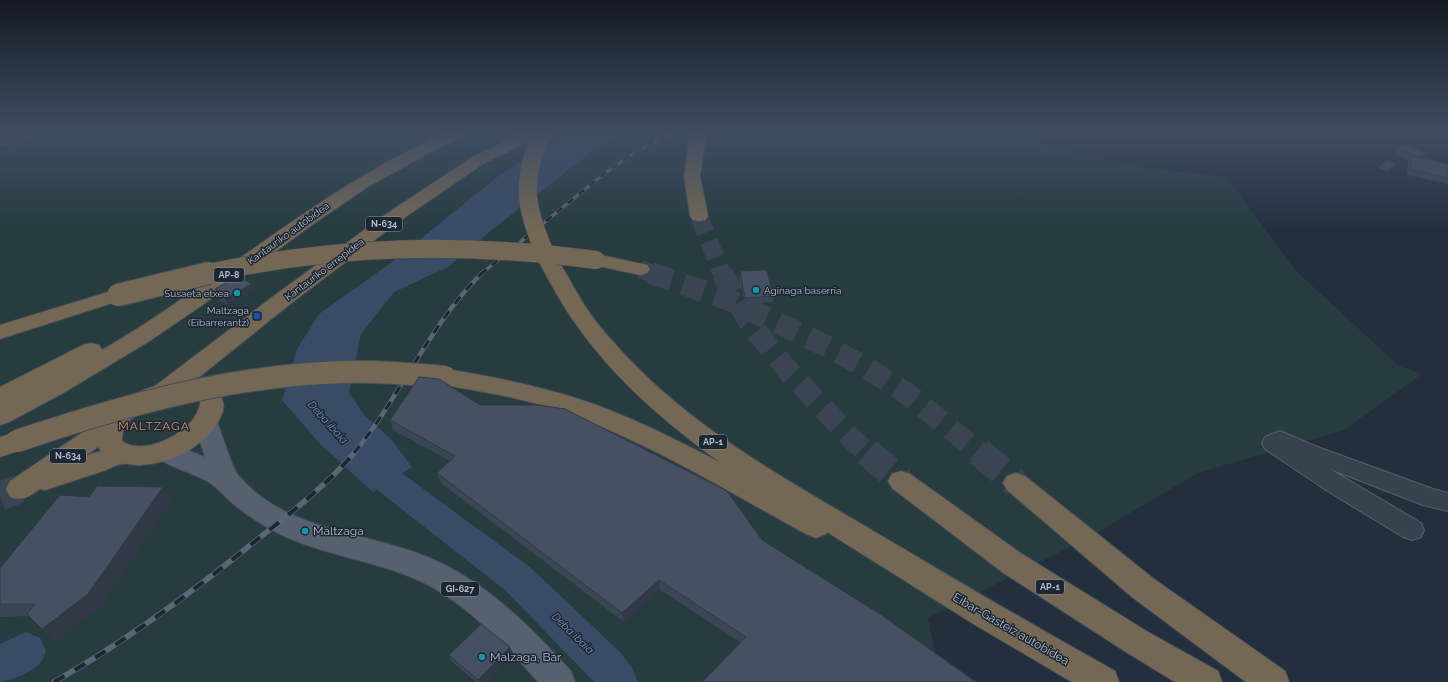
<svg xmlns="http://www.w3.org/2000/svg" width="1448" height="682" viewBox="0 0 1448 682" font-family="Raleway,sans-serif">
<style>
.green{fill:#263c3f}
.water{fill:#394c67}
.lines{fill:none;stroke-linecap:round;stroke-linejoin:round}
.river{fill:#394c67;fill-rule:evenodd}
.highway-tunnel-far2{stroke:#3a4453;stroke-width:18;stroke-dasharray:18 9;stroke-linecap:butt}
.highway-tunnel-far1{stroke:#3a4453;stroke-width:22;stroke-dasharray:22 12;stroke-linecap:butt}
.highway-tunnel{stroke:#3a4453;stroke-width:29;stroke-dasharray:29 14;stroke-linecap:butt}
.minor-casing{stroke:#565f6c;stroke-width:2}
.major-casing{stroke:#414a57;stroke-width:2}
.highway-casing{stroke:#434c59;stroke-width:2}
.minor{fill:#38414e;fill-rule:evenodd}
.major{fill:#56606e;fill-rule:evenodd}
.highway{fill:#746855;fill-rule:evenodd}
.rail-far2-casing{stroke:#5a6575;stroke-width:3.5}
.rail-far1-casing{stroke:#5a6575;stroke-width:4.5}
.rail-casing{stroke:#5a6575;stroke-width:5.5}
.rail-far2{stroke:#1d2633;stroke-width:2.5;stroke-dasharray:7;stroke-linecap:butt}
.rail-far1{stroke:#1d2633;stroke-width:3;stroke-dasharray:9;stroke-linecap:butt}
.rail{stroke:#1d2633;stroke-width:4;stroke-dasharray:12;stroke-linecap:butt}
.highway-bridge-far1-casing{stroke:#434c59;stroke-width:19;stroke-linecap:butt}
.highway-bridge-casing{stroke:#434c59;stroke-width:24;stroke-linecap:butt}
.highway-bridge-far1{stroke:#746855;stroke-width:18}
.highway-bridge{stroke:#746855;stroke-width:22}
.wall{fill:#3b4654}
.shaded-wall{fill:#303945}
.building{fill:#455162;stroke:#303945}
.culture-dot{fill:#0f9aa8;stroke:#1d2633;stroke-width:1.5}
.transit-dot{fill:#1a4fb4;stroke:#1d2633;stroke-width:1.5}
.labels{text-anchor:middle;stroke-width:3;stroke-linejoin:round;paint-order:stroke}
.shield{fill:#1d2633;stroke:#878f9c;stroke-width:1}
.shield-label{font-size:9px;font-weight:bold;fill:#b4bcc9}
.street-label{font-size:10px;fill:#b4bcc9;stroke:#1d2633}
.poi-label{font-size:10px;fill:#b4bcc9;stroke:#1d2633;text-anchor:end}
.water-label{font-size:11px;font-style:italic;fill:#7c92b1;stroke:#1d2633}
.quarter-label{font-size:12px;letter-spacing:1px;fill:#d59563;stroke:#1d2633}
.near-poi-label{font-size:12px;fill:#b4bcc9;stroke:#1d2633;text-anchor:start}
.near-street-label{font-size:12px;fill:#b4bcc9;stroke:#1d2633}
</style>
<rect width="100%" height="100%" fill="#242f3e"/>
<polygon class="green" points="30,134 1025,134 1040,145 1147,168 1227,177 1296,271 1399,366 1422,374 1344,430 1198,473 1084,540 928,618 941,682 0,682 0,152"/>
<polygon class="water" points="565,134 624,134 596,148 487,234 448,267 394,292 361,334 349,393 365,416 391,439 412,467 373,492 320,444 282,400 297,349 319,314 392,262 497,177"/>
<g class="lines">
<g class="river">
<polygon points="361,446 372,449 384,460 531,568 621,653 632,668 638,682 594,682 505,590 362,478 350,467 345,458 350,449"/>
<path d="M26 632 40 638 46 651C44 655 43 660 40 663 36 670 8 682 0 682V644Z"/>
</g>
<g class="highway-tunnel-far2">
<polyline points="699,216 722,274"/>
<polyline points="640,269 654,274"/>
</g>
<g class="highway-tunnel-far1">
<polyline points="651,273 732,301 830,348 868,369 906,393 980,453"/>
<polyline points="722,273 749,322 790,373 855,442 868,453"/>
</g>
<g class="highway-tunnel">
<polyline points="867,452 901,481"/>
<polyline points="979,452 1016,483"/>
<polyline points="0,496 19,489"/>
</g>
<g class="minor-casing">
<g id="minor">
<polygon points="9,134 29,134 28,137 0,146 0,137"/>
<polygon points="1280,431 1315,446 1433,489 1448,493 1448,511 1423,505 1330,469 1421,523 1424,530 1421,537 1412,540 1403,537 1326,490 1265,449 1262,443 1265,437"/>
</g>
</g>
<g class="major-casing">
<path id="major" d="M206 415 215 418 218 424C222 435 232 467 238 475 286 532 366 531 430 558 486 582 530 626 571 671L575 682H538C507 646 473 611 432 587 386 562 333 558 286 537 266 528 248 516 232 503 223 495 217 487 207 481 192 473 170 467 157 458 155 457 154 454 152 451L156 444 165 441 205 457 194 424 197 418Z"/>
</g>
<g class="highway-casing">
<g id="highway">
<path d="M444 134H465L463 137 431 152 369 186 312 225 201 306 148 342 65 392 9 422 0 425V387L83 345 91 343 99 345 102 350C219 282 320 188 444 134Z"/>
<path d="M520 134H540L538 137 483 164 401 220 289 305 193 382C204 383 215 387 221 397 226 406 223 413 218 422 202 448 171 463 141 465 135 466 129 463 123 464 117 464 109 469 103 471 84 477 64 484 45 490L40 489C28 497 24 501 10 497L6 489 10 481 107 416C120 400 136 392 155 386L275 295 389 212 471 158ZM186 397 193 398 200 402C199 430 144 458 122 441 120 412 164 400 186 397ZM98 447 101 451 85 456Z"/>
<polygon points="690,134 706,134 700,176 708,216 705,220 699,221 693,220 690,216 684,176"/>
<polygon points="596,254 647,265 650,269 647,273 640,275 589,264 586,260 589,256"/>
<path d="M549 256 556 258C567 273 575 291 585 306 597 325 613 342 628 358 696 430 785 479 870 529 951 577 1032 625 1115 671L1119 682H1072L972 623 827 532 826 534 816 538 806 534C727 491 649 442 563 412 536 402 507 396 478 391 464 388 450 387 437 383L433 377 437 371 445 369C490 376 535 385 579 399 628 415 675 439 721 463 668 425 616 381 578 327 563 307 551 284 539 262L542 258Z"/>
<polygon points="118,289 125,291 128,295 125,299 0,339 0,325"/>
<polygon points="17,432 26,434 30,441 26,448 0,457 0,437"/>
<polygon points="901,471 910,474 1022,554 1148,632 1218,671 1222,682 1175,682 1126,652 1002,572 892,488 888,481 892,474"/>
<polygon points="1016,473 1025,476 1154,579 1285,671 1289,682 1246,682 1132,597 1007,490 1003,483 1007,476"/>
</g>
</g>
<use href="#minor" class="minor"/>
<use href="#major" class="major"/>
<use href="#highway" class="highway"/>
<g class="rail-far2-casing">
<polyline id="rail-far2" points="481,274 605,173 637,151 672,134"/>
</g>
<g class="rail-far1-casing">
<path id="rail-far1" d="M354 453C401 396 429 325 482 273"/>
</g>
<g class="rail-casing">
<path id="rail" d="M54 682C125 642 190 594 253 543 289 514 325 487 355 452"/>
</g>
<use href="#rail-far2" class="rail-far2"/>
<use href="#rail-far1" class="rail-far1"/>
<use href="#rail" class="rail"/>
<g class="highway-bridge-far1-casing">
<g id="highway-bridge-far1">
<path d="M542 134C518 184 527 214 549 262"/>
<path d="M204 274C338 245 461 242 596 260"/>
</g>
</g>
<g class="highway-bridge-casing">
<g id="highway-bridge">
<polyline points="118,295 209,273"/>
<path d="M17 441C124 405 232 375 345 372 378 371 412 374 445 377"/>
</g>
</g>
<use href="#highway-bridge-far1" class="highway-bridge-far1"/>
<use href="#highway-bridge" class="highway-bridge"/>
</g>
<g class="wall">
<polygon points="1397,148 1426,153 1423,158 1448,164 1448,184 1407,175 1408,162 1409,160 1394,154"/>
<polygon points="1380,165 1394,167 1388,172 1379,168"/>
<polygon points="740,271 773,296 773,302 745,304 739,278"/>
<polygon points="252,284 255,290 228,305 221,301 215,289"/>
<polygon points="480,405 762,540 883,616 740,642 660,590 624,622 441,483 437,473 450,461 393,430 390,420"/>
<polygon points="172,499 100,607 55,641 29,616 0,617 0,568"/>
<polygon points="513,653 485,682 476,682 451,661 449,655"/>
</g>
<g class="shaded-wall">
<polygon points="1426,153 1423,159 1416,162 1419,157"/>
<polygon points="1396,164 1394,167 1388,172 1389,169"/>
<polygon points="252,284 255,290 228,305 225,299"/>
<polygon points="163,487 172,499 100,607 55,641 42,629"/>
<polygon points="659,580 660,590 624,622 622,613"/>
<polygon points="510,647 513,653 485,682 479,682 478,680"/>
</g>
<g class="building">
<polygon points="1404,145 1426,153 1419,157 1397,148"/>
<polygon points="1412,156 1448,164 1448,178 1411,169"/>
<polygon points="1387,161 1396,164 1389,169 1380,165"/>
<polygon points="767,270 773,296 745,298 740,271"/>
<polygon points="238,276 252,284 225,299 217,295 222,293 215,289"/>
<polygon points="419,377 439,379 480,405 539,405 565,409 727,491 762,540 883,616 976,682 702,682 746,637 659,580 622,613 437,473 455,456 390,420"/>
<polygon points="97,486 163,487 88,594 42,629 27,614 35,604 0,604 0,568 60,495 89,497"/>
<polygon points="481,624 510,647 478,680 449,655"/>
</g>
<linearGradient id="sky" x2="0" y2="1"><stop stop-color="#141a22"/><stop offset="0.58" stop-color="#3f4d63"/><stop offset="1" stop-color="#3f4d63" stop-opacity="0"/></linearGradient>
<rect width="1448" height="230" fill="url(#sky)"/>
<g class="culture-dot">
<circle cx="756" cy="290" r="4"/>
<circle cx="237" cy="293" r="4"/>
<circle cx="305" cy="531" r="4"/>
<circle cx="482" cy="657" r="4"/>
</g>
<rect class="transit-dot" x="253" y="312" width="8" height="8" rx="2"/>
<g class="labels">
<g class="shield">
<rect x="366" y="217" width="36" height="14" rx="3"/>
<rect x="214" y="268" width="30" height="14" rx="3"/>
<rect x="699" y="435" width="28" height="14" rx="3"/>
<rect x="50" y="449" width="36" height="14" rx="3"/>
<rect x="1036" y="580" width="28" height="14" rx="3"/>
<rect x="441" y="582" width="38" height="14" rx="3"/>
</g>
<g class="shield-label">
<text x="384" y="227">N-634</text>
<text x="229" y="278">AP-8</text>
<text x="713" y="445">AP-1</text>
<text x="68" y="459">N-634</text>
<text x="1050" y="590">AP-1</text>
<text x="460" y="592">GI-627</text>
</g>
<g class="street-label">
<text transform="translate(288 233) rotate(-36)" y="4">Kantauriko autobidea</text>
<text transform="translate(324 269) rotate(-37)" y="4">Kantauriko errepidea</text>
</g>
<g class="poi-label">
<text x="764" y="294" text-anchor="start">Aginaga baserria</text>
<text x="229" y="297">Susaeta etxea</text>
<text x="249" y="314">Maltzaga<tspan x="249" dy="12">(Eibarrerantz)</tspan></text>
</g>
<g class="water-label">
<text transform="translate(328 422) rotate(48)" y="4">Deba ibaia</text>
<text transform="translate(573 633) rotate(44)" y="4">Deba ibaia</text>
</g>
<g class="quarter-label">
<text x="154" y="430">MALTZAGA</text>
</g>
<g class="near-poi-label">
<text x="313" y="535">Maltzaga</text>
<text x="490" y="661">Malzaga, Bar</text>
</g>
<g class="near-street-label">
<text transform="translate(1011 629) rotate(30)" y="4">Eibar-Gasteiz autobidea</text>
</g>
</g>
</svg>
